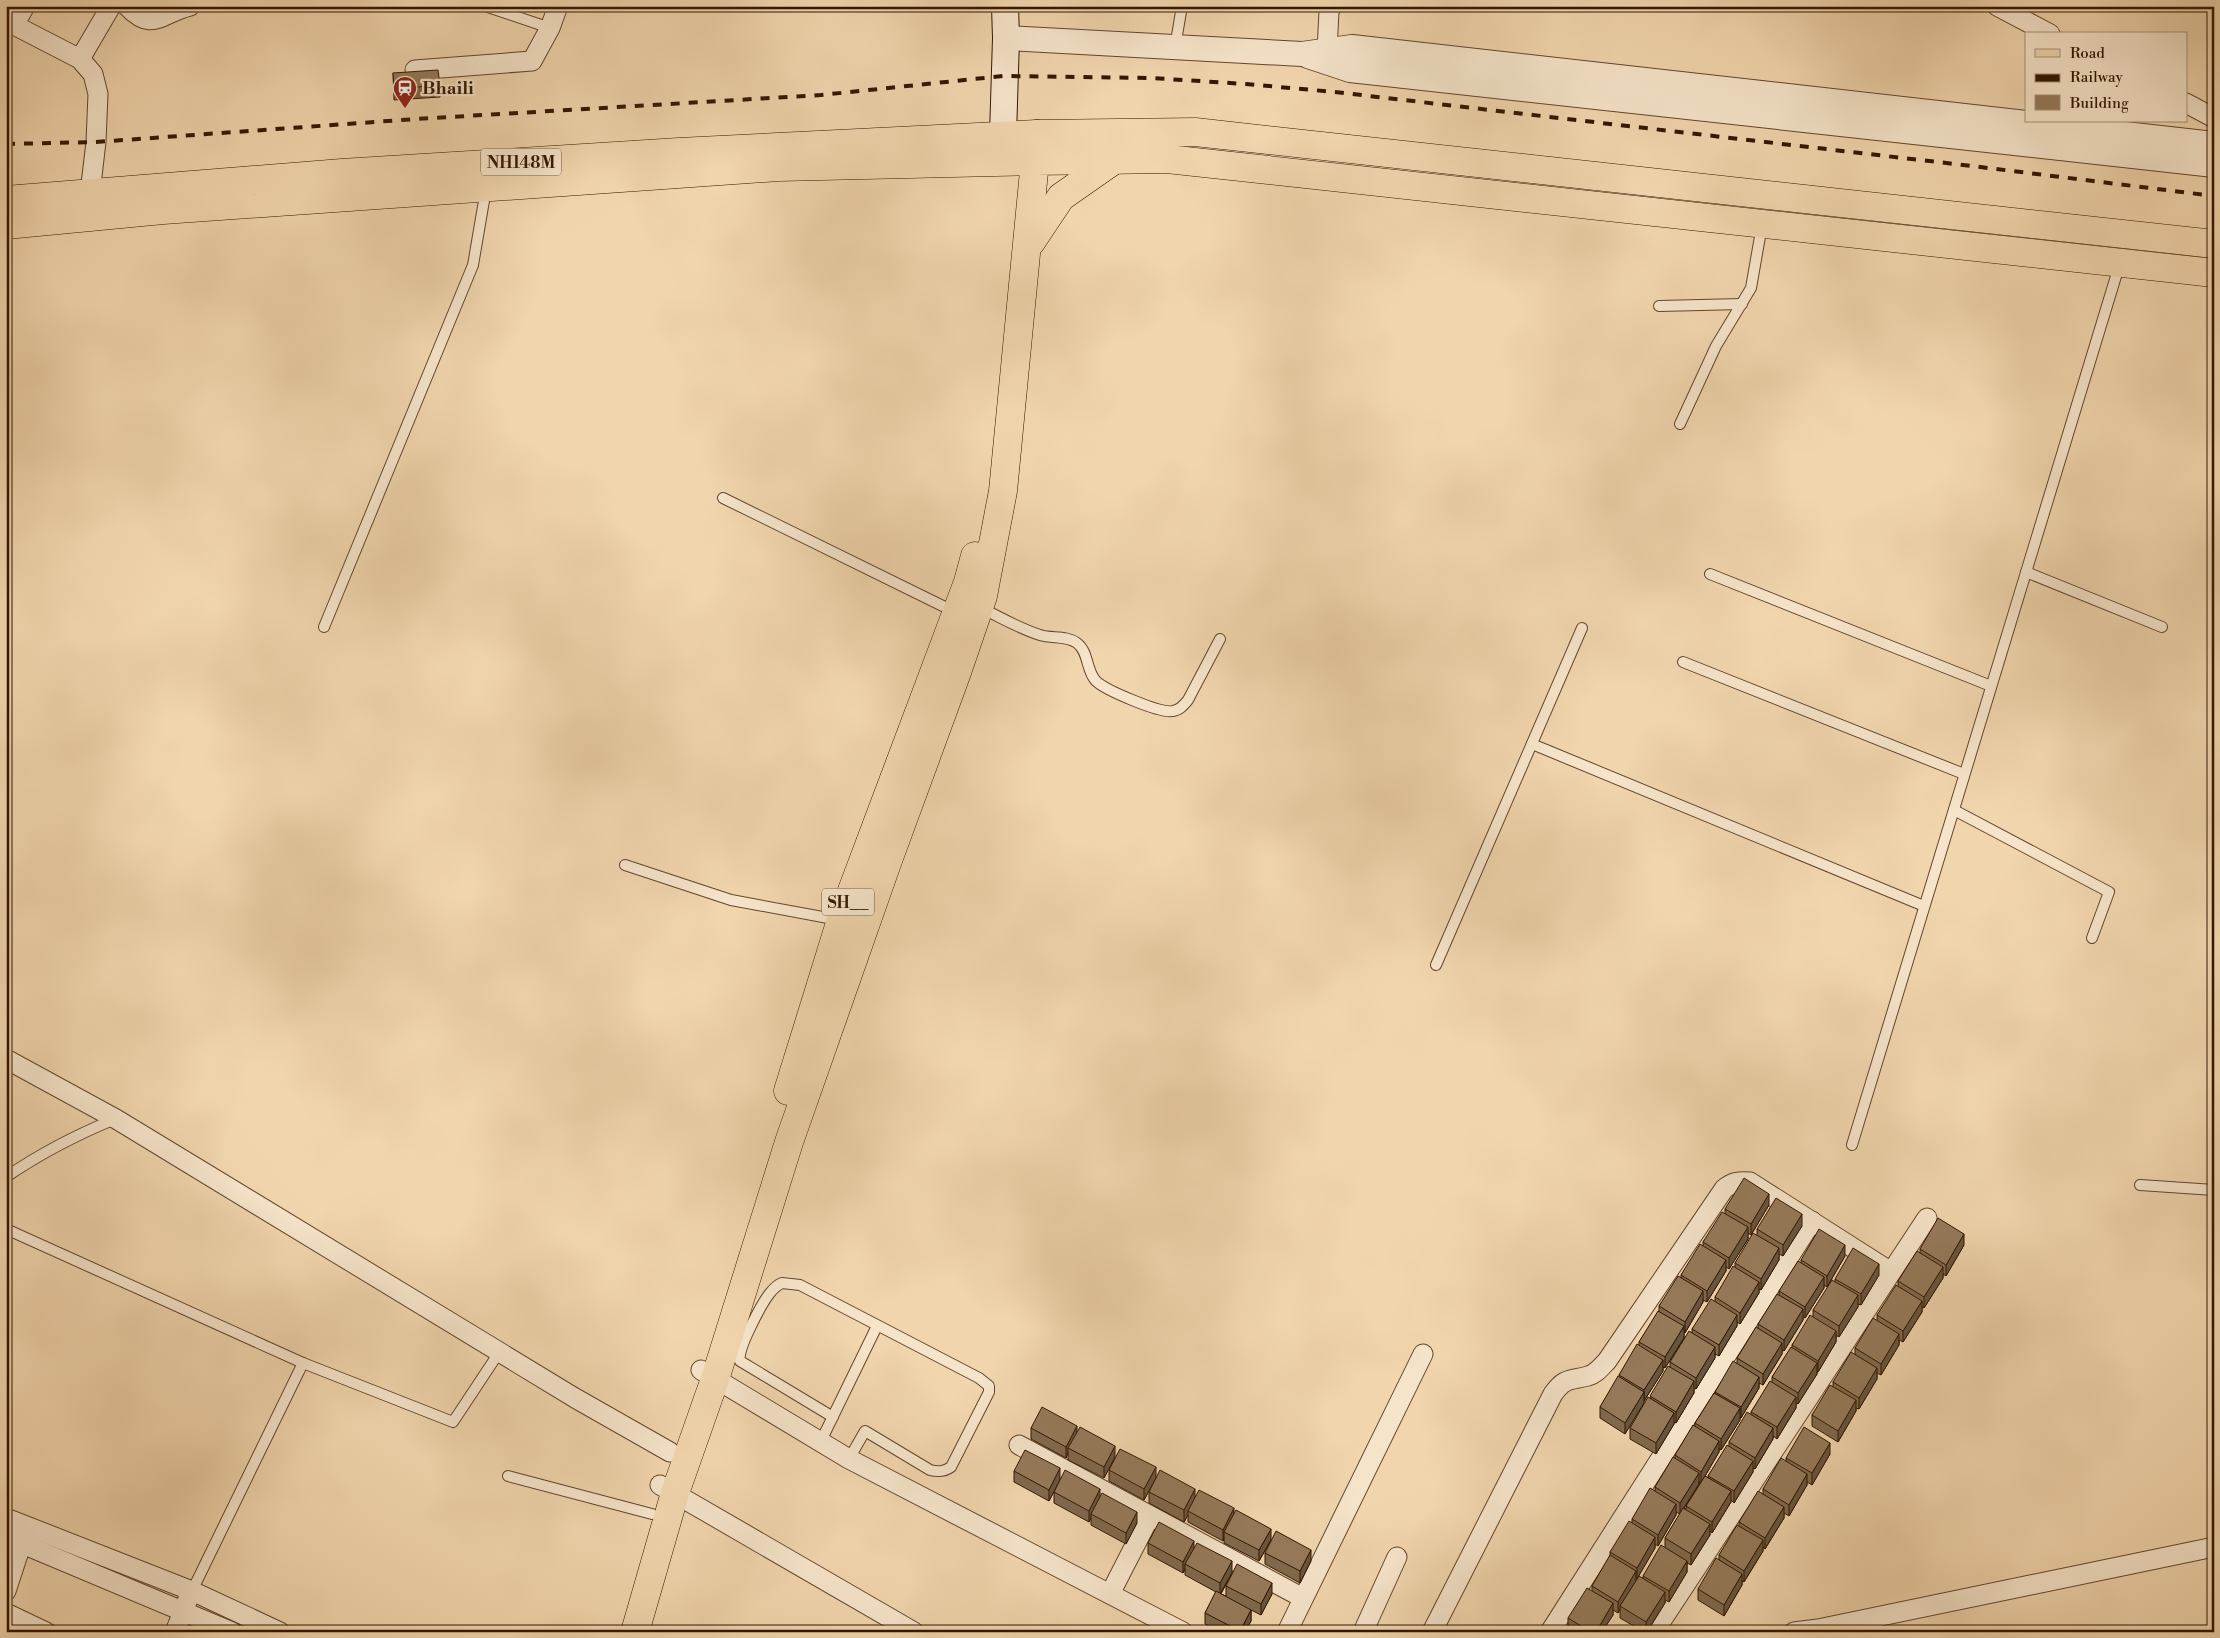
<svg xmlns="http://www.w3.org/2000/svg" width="2220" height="1638" viewBox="0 0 2220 1638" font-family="'Libre Bodoni',serif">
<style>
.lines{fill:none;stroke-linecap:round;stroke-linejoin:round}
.service-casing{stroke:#62462b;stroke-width:12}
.minor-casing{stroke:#62462b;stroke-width:21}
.tertiary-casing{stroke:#62462b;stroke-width:26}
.secondary-casing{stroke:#321700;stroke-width:28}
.primary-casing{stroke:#321700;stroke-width:29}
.trunk-casing{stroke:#321700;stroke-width:29}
.service{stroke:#f6e4ca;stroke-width:10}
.minor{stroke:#f6e4ca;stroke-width:19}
.tertiary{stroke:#f6e4ca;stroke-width:24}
.secondary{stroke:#f6e4ca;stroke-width:26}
.primary{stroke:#f1d5ad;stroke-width:28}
.trunk{stroke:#f1d5ad;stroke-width:28}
.rail{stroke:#321700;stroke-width:4;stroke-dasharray:9 9;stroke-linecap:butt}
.wall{fill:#80694d;stroke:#321700;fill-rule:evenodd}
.shaded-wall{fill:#68553f;stroke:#321700}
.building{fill:#957a5a;stroke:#321700}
.labels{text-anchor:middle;stroke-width:4.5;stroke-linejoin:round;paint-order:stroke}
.shield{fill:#f6e4ca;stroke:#6d543d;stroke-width:1}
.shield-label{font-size:16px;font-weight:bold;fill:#321700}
.poi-label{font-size:18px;font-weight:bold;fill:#321700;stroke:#f6e4ca;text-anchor:start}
</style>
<rect width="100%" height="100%" fill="#f1d5ad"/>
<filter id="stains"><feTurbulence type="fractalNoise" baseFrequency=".004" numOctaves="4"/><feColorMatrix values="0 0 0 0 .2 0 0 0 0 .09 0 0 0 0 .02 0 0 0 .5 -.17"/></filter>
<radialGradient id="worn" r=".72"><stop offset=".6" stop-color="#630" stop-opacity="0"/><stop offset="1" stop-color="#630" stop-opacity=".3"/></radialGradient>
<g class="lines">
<g class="service-casing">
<g id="service">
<polyline points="485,6 550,28"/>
<polyline points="1175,47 1182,6"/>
<polyline points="1659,306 1742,304"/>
<polyline points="1680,424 1716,346 1751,288 1762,225"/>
<polyline points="723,498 955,612"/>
<polyline points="2026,572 2162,627"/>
<polyline points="1710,574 1991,686"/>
<path d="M981 608C1000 617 1020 629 1040 635 1052 639 1066 635 1077 643 1089 652 1086 671 1096 681 1105 690 1161 714 1173 711 1180 710 1184 705 1188 700L1220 639"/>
<polyline points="324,627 473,265 486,189"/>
<polyline points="1683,662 1964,774"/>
<polyline points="1532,744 1924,906"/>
<polyline points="1954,810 2109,892 2092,938"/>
<polyline points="625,865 731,900 839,920"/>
<polyline points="1436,965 1582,628"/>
<polyline points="1852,1145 2120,263"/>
<path d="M6 1177C41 1153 76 1135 115 1119"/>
<polyline points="2140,1185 2214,1190"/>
<polyline points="6,1229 303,1363 453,1422 500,1351"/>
<path d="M833 1417 740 1361C737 1349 762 1303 770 1293 774 1288 777 1285 782 1283L800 1285 979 1378 989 1386V1392L951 1467C944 1472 938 1472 930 1470L865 1431 849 1459"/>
<polyline points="820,1443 877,1326"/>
<polyline points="508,1476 652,1514"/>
<polyline points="192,1591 303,1363"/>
</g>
</g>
<g class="minor-casing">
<g id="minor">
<polyline points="25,6 14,25 80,59 93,74 98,94 96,142 90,193"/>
<path d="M127 6C152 33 161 13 190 6"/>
<polyline points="1997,6 2050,34"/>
<polyline points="1327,51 1329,11 1332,6"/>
<polyline points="80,59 111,6"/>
<polyline points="415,70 532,61 550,28 558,6"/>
<polyline points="2186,103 2214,118"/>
<polyline points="6,1059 116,1119 575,1398 670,1452"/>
<polyline points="701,1370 849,1459 1183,1632"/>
<polyline points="1019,1445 1303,1598"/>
<polyline points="660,1485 914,1632"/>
<polyline points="6,1518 192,1591 280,1632"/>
<polyline points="6,1537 232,1632"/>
<polyline points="6,1591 25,1533"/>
<polyline points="1110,1594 1150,1516"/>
<polyline points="6,1613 46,1632"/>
<polyline points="175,1632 188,1599"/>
<polyline points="1287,1632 1423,1354"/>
<polyline points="1363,1632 1397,1557"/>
<path d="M1432 1632 1553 1394C1565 1377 1570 1381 1588 1376 1596 1374 1601 1367 1607 1361L1724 1189C1732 1182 1739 1181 1750 1182L1891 1272"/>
<polyline points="1550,1632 1812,1221"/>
<polyline points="1654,1632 1927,1218"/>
<polyline points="1794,1632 1818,1629 2214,1547"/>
</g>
</g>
<g class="tertiary-casing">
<g id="tertiary">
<polyline points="1006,38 1302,54 1352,47 2214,144"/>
<polyline points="1308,56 1350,70 2214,165"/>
</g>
</g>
<g class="secondary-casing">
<polyline id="secondary" points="1003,135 1006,38 1005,6"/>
</g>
<g class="primary-casing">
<g id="primary">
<polyline points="1037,134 1195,132 2214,244"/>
<polyline points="1031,242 1061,197 1114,160"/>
<polyline points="788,1091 841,920 968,582 975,556"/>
<polyline points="635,1632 675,1493 715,1379 789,1142 887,863 956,675 983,596 1003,491 1035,161 1167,159 2214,273"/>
</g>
</g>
<g class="trunk-casing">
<polyline id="trunk" points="6,200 342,173 679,152 1037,134 1035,161 778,167 163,210 6,225"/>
</g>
<use href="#service" class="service"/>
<use href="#minor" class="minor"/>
<use href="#tertiary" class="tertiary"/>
<use href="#secondary" class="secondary"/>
<use href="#primary" class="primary"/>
<use href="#trunk" class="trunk"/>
<polyline class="rail" points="6,144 96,142 416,119 821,95 1003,76 1151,78 1246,84 1335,92 1972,166 2214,196"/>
</g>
<g class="wall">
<polygon points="393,73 440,85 440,97 394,100"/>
<polygon points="1769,1205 1751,1235 1748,1233 1748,1239 1729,1269 1726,1267 1726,1271 1707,1302 1703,1300 1703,1302 1685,1333 1684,1332 1684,1338 1665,1368 1663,1367 1663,1371 1644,1401 1625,1434 1600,1418 1600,1407 1619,1376 1619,1375 1639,1345 1639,1342 1659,1311 1659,1306 1681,1278 1681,1275 1703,1246 1703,1242 1725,1214 1725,1209"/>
<polygon points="1802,1226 1783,1256 1779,1254 1779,1260 1761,1290 1759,1289 1759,1293 1740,1324 1737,1322 1737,1326 1719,1356 1715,1354 1715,1358 1696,1389 1694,1388 1694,1393 1676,1423 1674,1422 1674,1424 1656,1454 1630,1439 1630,1428 1670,1367 1670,1362 1692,1334 1692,1329 1715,1301 1715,1297 1735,1267 1735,1263 1757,1235 1757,1229"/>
<polygon points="1964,1245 1946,1276 1943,1274 1943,1278 1924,1308 1922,1307 1922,1312 1903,1342 1899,1340 1899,1345 1881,1375 1877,1373 1877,1379 1859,1409 1856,1408 1856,1411 1838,1442 1812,1426 1812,1415 1833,1386 1833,1382 1855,1354 1855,1348 1877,1320 1877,1315 1898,1286 1898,1281 1920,1253 1920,1249"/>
<path d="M1845 1256 1827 1287 1824 1285V1288L1805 1318 1803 1317V1320L1784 1351 1782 1350V1354L1763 1385 1759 1383V1388L1741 1418H1740V1420L1721 1450 1719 1449V1452L1705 1476 1708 1478V1476L1729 1446V1442L1751 1414V1412L1772 1382V1377L1792 1347V1345L1813 1316V1310L1835 1282V1279L1879 1275 1861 1305 1858 1304V1307L1839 1337 1836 1335V1342L1818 1372H1817V1374L1798 1404 1796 1403V1408L1777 1439 1773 1436V1439L1755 1469 1753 1468V1472L1734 1503 1731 1500V1502L1712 1533 1710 1531V1535L1691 1565 1687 1563V1572L1669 1602 1665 1600V1603L1647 1632H1644L1620 1618V1609L1618 1613 1613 1610V1615L1602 1632H1572L1568 1629V1618L1592 1591V1586L1610 1556V1552L1632 1523V1519L1655 1491V1487L1675 1458V1455L1695 1426V1423L1715 1393V1392L1737 1363V1358L1758 1329V1324L1779 1295V1291L1801 1262V1260ZM1699 1482H1700L1686 1506V1509L1684 1508 1699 1484ZM1676 1512 1680 1514 1665 1538V1547L1643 1576V1578L1636 1580 1655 1548V1544L1658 1546 1676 1515Z"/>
<polygon points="1031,1428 1077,1432 1115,1457 1104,1478 1068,1460 1068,1453 1066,1458 1031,1439"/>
<polygon points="1830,1454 1812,1485 1807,1482 1807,1485 1789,1516 1784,1513 1784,1518 1765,1549 1763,1547 1763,1551 1744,1582 1742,1581 1742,1585 1724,1616 1698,1600 1698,1589 1719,1560 1719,1555 1739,1526 1739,1522 1763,1494 1763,1489 1786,1461 1786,1458"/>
<polygon points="1109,1470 1156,1478 1144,1500 1109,1481"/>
<polygon points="1014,1471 1060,1480 1049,1501 1014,1482"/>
<polygon points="1054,1492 1100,1497 1137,1523 1126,1544 1091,1525 1091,1518 1089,1522 1054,1503"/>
<polygon points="1149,1492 1195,1496 1234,1514 1271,1540 1259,1561 1224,1543 1224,1538 1223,1541 1188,1522 1188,1515 1184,1522 1149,1503"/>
<polygon points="1148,1543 1194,1547 1232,1573 1221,1594 1226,1596 1226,1586 1272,1594 1261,1615 1251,1610 1251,1621 1245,1632 1220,1632 1205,1624 1205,1613 1216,1592 1185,1575 1185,1569 1183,1573 1148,1554"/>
<polygon points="1265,1553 1311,1561 1300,1583 1265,1564"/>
</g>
<g class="shaded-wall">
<polygon points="1769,1194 1769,1205 1751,1235 1751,1224"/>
<polygon points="1802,1214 1802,1226 1783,1256 1783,1245"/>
<polygon points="1748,1227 1748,1239 1729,1269 1729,1258"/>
<polygon points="1964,1234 1964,1245 1946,1276 1946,1265"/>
<polygon points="1845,1245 1845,1256 1827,1287 1827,1276"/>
<polygon points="1779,1248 1779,1260 1761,1290 1761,1279"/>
<polygon points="1726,1260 1726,1271 1707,1302 1707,1291"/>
<polygon points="1879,1264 1879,1275 1861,1305 1861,1294"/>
<polygon points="1943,1267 1943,1278 1924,1308 1924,1297"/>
<polygon points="1824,1277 1824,1288 1805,1318 1805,1307"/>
<polygon points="1759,1282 1759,1293 1740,1324 1740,1313"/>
<polygon points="1703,1291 1703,1302 1685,1333 1685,1322"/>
<polygon points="1858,1295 1858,1307 1839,1337 1839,1326"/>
<polygon points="1922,1301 1922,1312 1903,1342 1903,1331"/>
<polygon points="1803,1309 1803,1320 1784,1351 1784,1340"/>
<polygon points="1737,1315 1737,1326 1719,1356 1719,1345"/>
<polygon points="1684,1326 1684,1338 1665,1368 1665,1357"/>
<polygon points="1836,1331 1836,1342 1818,1372 1818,1361"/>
<polygon points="1899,1334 1899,1345 1881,1375 1881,1364"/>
<polygon points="1782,1343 1782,1354 1763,1385 1763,1374"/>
<polygon points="1715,1347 1715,1358 1696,1389 1696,1378"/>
<polygon points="1663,1360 1663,1371 1644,1401 1644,1390"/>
<polygon points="1817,1363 1817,1374 1798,1404 1798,1393"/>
<polygon points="1877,1368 1877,1379 1859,1409 1859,1398"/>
<polygon points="1759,1377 1759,1388 1741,1418 1741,1407"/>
<polygon points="1694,1381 1694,1393 1676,1423 1676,1412"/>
<polygon points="1644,1392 1644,1403 1625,1434 1625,1423"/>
<polygon points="1796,1397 1796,1408 1777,1439 1777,1427"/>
<polygon points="1856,1400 1856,1411 1838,1442 1838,1431"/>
<polygon points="1740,1408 1740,1420 1721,1450 1721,1439"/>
<polygon points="1674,1413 1674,1424 1656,1454 1656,1443"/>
<polygon points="1077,1426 1077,1437 1068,1448 1068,1453 1066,1458 1066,1447"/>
<polygon points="1773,1428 1773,1439 1755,1469 1755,1458"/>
<polygon points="1719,1441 1719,1452 1701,1483 1701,1472"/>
<polygon points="1830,1443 1830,1454 1812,1485 1812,1473"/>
<polygon points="1115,1446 1115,1457 1104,1478 1104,1467"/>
<polygon points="1753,1461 1753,1472 1734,1503 1734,1491"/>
<polygon points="1156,1467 1156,1478 1144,1500 1144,1489"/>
<polygon points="1060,1468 1060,1480 1049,1501 1049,1490"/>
<polygon points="1699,1473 1699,1484 1680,1514 1680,1503"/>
<polygon points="1807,1474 1807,1485 1789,1516 1789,1505"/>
<polygon points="1100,1489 1100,1501 1091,1514 1091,1518 1089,1522 1089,1511"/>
<polygon points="1195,1489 1195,1500 1188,1511 1188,1515 1184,1522 1184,1510"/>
<polygon points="1731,1491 1731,1502 1712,1533 1712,1522"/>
<polygon points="1676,1504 1676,1515 1658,1546 1658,1535"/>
<polygon points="1784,1507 1784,1518 1765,1549 1765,1538"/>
<polygon points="1234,1508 1234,1519 1224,1532 1224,1538 1223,1541 1223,1530"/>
<polygon points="1137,1512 1137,1523 1126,1544 1126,1533"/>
<polygon points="1710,1524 1710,1535 1691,1565 1691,1554"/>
<polygon points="1271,1529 1271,1540 1259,1561 1259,1550"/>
<polygon points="1655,1537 1655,1548 1637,1579 1637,1568"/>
<polygon points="1763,1540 1763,1551 1744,1582 1744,1571"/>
<polygon points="1194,1541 1194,1552 1185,1564 1185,1569 1183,1573 1183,1562"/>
<polygon points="1311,1550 1311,1561 1300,1583 1300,1571"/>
<polygon points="1232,1561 1232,1573 1220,1594 1220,1583"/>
<polygon points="1687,1561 1687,1572 1669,1602 1669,1591"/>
<polygon points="1636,1571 1636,1582 1620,1606 1620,1609 1618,1613 1618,1602"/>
<polygon points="1742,1574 1742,1585 1724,1616 1724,1605"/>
<polygon points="1272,1583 1272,1594 1261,1615 1261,1604"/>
<polygon points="1665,1592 1665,1603 1647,1632 1646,1632 1646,1622"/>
<polygon points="1613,1603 1613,1615 1602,1632 1596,1632"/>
<polygon points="1251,1610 1251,1621 1245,1632 1240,1632"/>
</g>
<g class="building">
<polygon points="438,70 440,85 394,89 393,73"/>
<polygon points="1744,1178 1769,1194 1751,1224 1725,1209"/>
<polygon points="1776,1198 1802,1214 1783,1245 1757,1229"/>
<polygon points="1722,1212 1748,1227 1729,1258 1703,1242"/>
<polygon points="1938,1218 1964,1234 1946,1265 1920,1249"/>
<polygon points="1819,1229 1845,1245 1827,1276 1801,1260"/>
<polygon points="1753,1233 1779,1248 1761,1279 1735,1263"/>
<polygon points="1700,1244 1726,1260 1707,1291 1681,1275"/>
<polygon points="1853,1248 1879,1264 1861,1294 1835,1279"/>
<polygon points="1917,1251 1943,1267 1924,1297 1898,1281"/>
<polygon points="1798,1261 1824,1277 1805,1307 1779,1291"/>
<polygon points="1733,1266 1759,1282 1740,1313 1715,1297"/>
<polygon points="1678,1276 1703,1291 1685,1322 1659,1306"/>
<polygon points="1832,1280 1858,1295 1839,1326 1813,1310"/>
<polygon points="1896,1285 1922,1301 1903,1331 1877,1315"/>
<polygon points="1777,1294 1803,1309 1784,1340 1758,1324"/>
<polygon points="1711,1299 1737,1315 1719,1345 1692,1329"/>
<polygon points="1658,1311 1684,1326 1665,1357 1639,1342"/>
<polygon points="1810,1315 1836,1331 1818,1361 1792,1345"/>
<polygon points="1873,1318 1899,1334 1881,1364 1855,1348"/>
<polygon points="1756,1327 1782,1343 1763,1374 1737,1358"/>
<polygon points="1689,1331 1715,1347 1696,1378 1670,1362"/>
<polygon points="1637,1344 1663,1360 1644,1390 1619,1375"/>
<polygon points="1791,1347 1817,1363 1798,1393 1772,1377"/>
<polygon points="1851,1352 1877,1368 1859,1398 1833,1382"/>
<polygon points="1733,1361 1759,1377 1741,1407 1715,1392"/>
<polygon points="1668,1366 1694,1381 1676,1412 1650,1396"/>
<polygon points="1618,1376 1644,1392 1625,1423 1600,1407"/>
<polygon points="1770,1381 1796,1397 1777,1427 1751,1412"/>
<polygon points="1830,1385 1856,1400 1838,1431 1812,1415"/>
<polygon points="1714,1393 1740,1408 1721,1439 1695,1423"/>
<polygon points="1648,1397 1674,1413 1656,1443 1630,1428"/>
<polygon points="1042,1407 1077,1426 1066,1447 1031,1428"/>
<polygon points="1747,1412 1773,1428 1755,1458 1729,1442"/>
<polygon points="1693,1425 1719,1441 1701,1472 1675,1455"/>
<polygon points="1080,1427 1115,1446 1104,1467 1068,1448"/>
<polygon points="1804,1427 1830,1443 1812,1473 1786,1458"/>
<polygon points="1727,1445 1753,1461 1734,1491 1708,1476"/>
<polygon points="1120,1449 1156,1467 1144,1489 1109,1470"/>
<polygon points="1025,1450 1060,1468 1049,1490 1014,1471"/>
<polygon points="1673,1457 1699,1473 1680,1503 1655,1487"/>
<polygon points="1781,1458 1807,1474 1789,1505 1763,1489"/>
<polygon points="1065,1470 1100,1489 1089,1511 1054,1492"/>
<polygon points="1160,1470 1195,1489 1184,1510 1149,1492"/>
<polygon points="1705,1476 1731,1491 1712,1522 1686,1506"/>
<polygon points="1650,1488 1676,1504 1658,1535 1632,1519"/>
<polygon points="1199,1490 1234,1508 1223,1530 1188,1511"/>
<polygon points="1758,1491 1784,1507 1765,1538 1739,1522"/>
<polygon points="1102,1493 1137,1512 1126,1533 1091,1514"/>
<polygon points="1683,1508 1710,1524 1691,1554 1665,1538"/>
<polygon points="1236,1510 1271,1529 1259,1550 1224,1532"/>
<polygon points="1629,1521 1655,1537 1637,1568 1610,1552"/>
<polygon points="1159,1522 1194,1541 1183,1562 1148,1543"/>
<polygon points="1737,1525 1763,1540 1744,1571 1719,1555"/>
<polygon points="1276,1531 1311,1550 1300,1571 1265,1553"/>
<polygon points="1197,1543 1232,1561 1220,1583 1185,1564"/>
<polygon points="1661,1545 1687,1561 1669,1591 1643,1576"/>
<polygon points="1610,1555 1636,1571 1618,1602 1592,1586"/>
<polygon points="1716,1558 1742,1574 1724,1605 1698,1589"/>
<polygon points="1237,1564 1272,1583 1261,1604 1226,1586"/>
<polygon points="1639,1576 1665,1592 1646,1622 1620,1606"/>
<polygon points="1587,1588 1613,1603 1596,1632 1591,1632 1568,1618"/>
<polygon points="1216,1591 1251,1610 1240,1631 1205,1613"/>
</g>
<defs>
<g id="station-pin" transform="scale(1.25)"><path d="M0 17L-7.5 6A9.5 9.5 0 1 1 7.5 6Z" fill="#8f2418" stroke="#f6e4ca"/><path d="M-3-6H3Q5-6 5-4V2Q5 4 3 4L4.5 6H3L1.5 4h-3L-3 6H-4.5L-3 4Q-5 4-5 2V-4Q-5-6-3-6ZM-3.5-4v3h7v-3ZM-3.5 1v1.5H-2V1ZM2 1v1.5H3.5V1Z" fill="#fff"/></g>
</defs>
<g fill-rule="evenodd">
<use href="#station-pin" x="405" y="88"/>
</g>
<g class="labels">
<g class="shield">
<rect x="481" y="148.5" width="80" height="27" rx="4"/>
<rect x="822" y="888.5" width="52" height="27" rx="4"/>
</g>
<g class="shield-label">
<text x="521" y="168">NH148M</text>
<text x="848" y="908">SH__</text>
</g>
<g class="poi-label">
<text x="422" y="94">Bhaili</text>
</g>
</g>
<rect width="2220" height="1638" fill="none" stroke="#f1d5ad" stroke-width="25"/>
<rect x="8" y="8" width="2205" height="1623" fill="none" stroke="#321700" stroke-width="2.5"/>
<rect x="12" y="12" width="2195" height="1613" fill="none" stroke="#321700"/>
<rect x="2025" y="32" width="162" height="90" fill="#f6e4ca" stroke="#a89279"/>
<rect x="2035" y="49" width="25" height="8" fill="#f1d5ad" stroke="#a89279"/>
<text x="2070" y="58" font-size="15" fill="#321700">Road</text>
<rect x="2035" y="74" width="25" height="8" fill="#321700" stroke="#a89279"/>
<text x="2070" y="82" font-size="15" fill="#321700">Railway</text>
<rect x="2035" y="95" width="25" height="15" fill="#957a5a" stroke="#a89279"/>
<text x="2070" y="108" font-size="15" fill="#321700">Building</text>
<rect width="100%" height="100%" filter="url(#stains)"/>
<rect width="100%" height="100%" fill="url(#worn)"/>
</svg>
